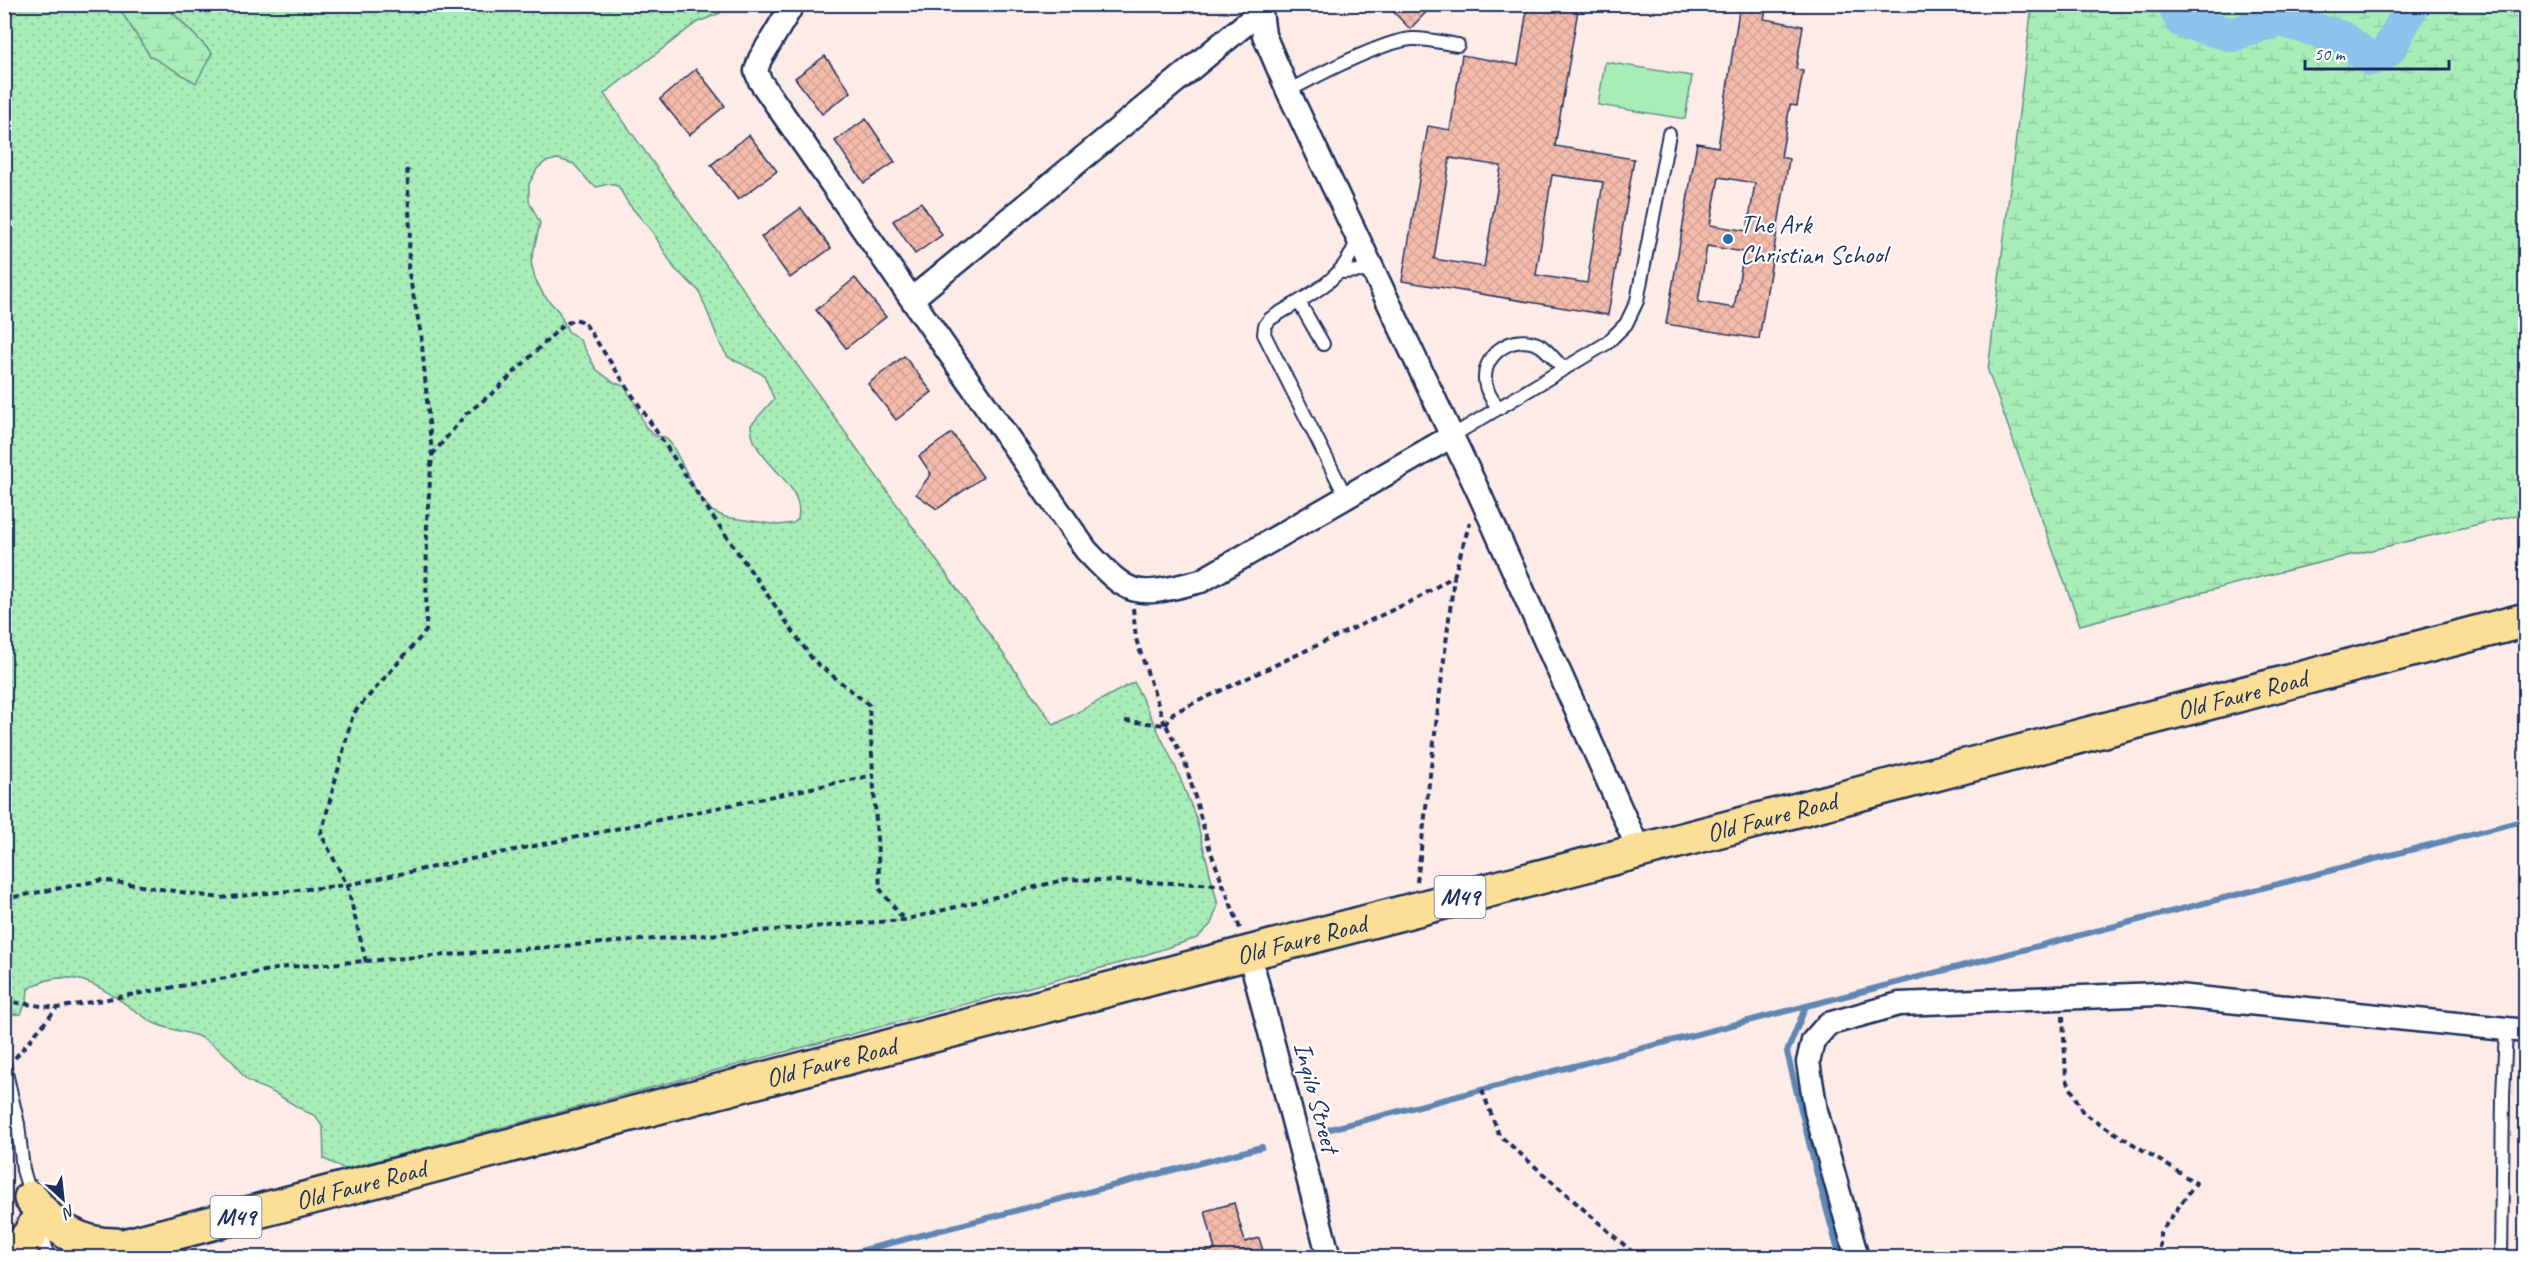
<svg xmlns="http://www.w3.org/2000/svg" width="2530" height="1262" viewBox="0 0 2530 1262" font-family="Caveat,sans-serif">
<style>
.grass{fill:url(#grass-dots);stroke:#628e8a;stroke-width:1.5;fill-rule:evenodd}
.wetland{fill:url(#wetland-marsh);stroke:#628e8a;stroke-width:1.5}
.pitch{fill:#a8ecb7;stroke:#628e8a;stroke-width:1.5}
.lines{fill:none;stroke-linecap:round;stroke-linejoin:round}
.stream{stroke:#6087b3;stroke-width:6}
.river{stroke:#8ec1eb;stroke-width:34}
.building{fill:url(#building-cross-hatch);stroke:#1b2f5e;stroke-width:1.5;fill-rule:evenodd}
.lane-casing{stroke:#1b2f5e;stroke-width:16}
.street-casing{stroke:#1b2f5e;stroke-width:27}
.primary-casing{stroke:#1b2f5e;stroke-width:38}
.path{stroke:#1b2f5e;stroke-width:4;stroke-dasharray:6 4.5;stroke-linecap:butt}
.lane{stroke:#fff;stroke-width:12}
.street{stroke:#fff;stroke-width:22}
.primary{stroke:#fbdf96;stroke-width:33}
.poi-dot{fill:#1f6fb2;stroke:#fff;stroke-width:2}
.labels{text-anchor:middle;stroke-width:4.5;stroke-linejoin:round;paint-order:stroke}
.shield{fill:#fff;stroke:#5f6d8e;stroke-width:1.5}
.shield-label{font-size:24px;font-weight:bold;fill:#1b2f5e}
.poi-label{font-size:26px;fill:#1b2f5e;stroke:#fff;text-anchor:start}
.street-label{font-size:26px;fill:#1b2f5e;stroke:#fff}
</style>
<defs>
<pattern id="grass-dots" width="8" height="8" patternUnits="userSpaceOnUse" patternTransform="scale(1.5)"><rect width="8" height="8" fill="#a8ecb7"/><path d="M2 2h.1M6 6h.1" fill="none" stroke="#90cba0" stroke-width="1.8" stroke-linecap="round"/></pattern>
<pattern id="wetland-marsh" width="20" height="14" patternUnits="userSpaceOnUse" patternTransform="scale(1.5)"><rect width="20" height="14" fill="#a8ecb7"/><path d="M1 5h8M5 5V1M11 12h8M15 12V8" fill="none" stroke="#90cba0"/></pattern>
<pattern id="building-cross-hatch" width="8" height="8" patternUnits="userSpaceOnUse" patternTransform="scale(1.5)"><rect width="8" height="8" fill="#f4bbab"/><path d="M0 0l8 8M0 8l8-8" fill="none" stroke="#d1a196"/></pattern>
</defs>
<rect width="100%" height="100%" fill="#fcebe6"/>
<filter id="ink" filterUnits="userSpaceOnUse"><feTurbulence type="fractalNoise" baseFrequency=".0167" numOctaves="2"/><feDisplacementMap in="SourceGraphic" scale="12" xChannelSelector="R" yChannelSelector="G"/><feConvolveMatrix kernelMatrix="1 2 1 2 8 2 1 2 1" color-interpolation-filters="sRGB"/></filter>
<g filter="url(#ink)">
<path class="grass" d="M5 5H117L150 56 212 53 173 13V5H716L720 13 696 23 604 94 1054 725 1134 682 1176 768 1196 818 1218 905 1211 924 1197 938 1120 963 345 1169 324 1159 323 1128 316 1116C299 1110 291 1102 276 1094 267 1089 256 1086 247 1080 241 1075 238 1067 233 1062 226 1054 213 1045 204 1039 193 1032 166 1030 152 1022 112 997 76 958 28 989L27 1000 21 1014 5 1015ZM558 159 574 164 591 184 597 187 608 184 618 186 628 203 654 234 674 268 699 291 721 346 728 357 764 375 774 399 751 425C750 462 806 480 798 519L793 523 779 525 725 517 712 511 699 496 672 445 665 437 655 436 645 426 634 401 624 386 613 382 596 369 580 340 568 331 559 312 543 294 535 278 531 262 540 223 529 201V184L537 169 545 162Z"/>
<g class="wetland">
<polygon points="117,5 173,5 173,13 212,53 196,83 150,56"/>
<polygon points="2032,5 2525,5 2525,513 2264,576 2080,625 1988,371"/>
</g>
<polygon class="pitch" points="1605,62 1692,76 1685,119 1598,105"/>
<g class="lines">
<g class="stream">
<polyline points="1806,1006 1787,1052 1815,1167 1840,1258"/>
<polyline points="1330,1129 2526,820"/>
<polyline points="833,1258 1262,1147"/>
</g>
<polyline class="river" points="2174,4 2182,21 2233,35 2278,19 2343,38 2370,59 2382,56 2389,49 2413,4"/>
</g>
<g class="building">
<polygon points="1386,4 1434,4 1410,29"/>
<path d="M1528 4H1579L1555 146 1634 159 1608 315 1402 281 1428 126 1450 130 1462 55 1518 65ZM1450 158 1501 166 1484 267 1434 259ZM1552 175 1603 182 1587 283 1536 275Z"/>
<path d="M1740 4H1767L1764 19 1803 26 1796 69 1803 71 1797 106 1790 105 1781 157 1789 159 1759 339 1666 324 1697 143 1718 147ZM1719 177 1755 183 1747 231 1710 225ZM1707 246 1744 252 1734 308 1698 302Z"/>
<polygon points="825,56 851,92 822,114 795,78"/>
<polygon points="696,69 725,106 689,135 660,99"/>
<polygon points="866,119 895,162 864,183 835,141"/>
<polygon points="749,135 777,171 738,200 711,165"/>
<polygon points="921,202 942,235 915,254 893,221"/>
<polygon points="801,208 831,248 790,278 761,237"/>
<polygon points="855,278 886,317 846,348 816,310"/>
<polygon points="904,356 932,392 896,420 868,384"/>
<polygon points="952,433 983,477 937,509 916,494 931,474 919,456"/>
<polygon points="1234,1203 1245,1242 1259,1238 1265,1257 1205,1257 1204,1252 1215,1250 1205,1211"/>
</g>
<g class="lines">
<g class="lane-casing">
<g id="lane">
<path d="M1288 91C1316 76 1382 41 1412 39 1426 38 1443 43 1458 45"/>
<polyline points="1340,272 1362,271 1374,273"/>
<polyline points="1299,302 1323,344"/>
<path d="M1498 408C1492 399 1485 390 1485 379 1484 351 1517 332 1541 346 1549 352 1557 362 1564 369"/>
<polyline points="1452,436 1607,343 1626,324 1637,301 1669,134"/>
<path d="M1346 497 1264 334 1265 326 1270 319C1304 297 1345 282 1357 239"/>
<polyline points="4,1064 18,1124 23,1170 31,1196"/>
<polyline points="40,1227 49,1258"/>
<polyline points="2501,1258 2503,1096 2506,1030"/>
</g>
</g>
<g class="street-casing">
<g id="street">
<path d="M793 4 760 59 756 71 760 81 1086 550C1133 600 1135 597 1201 581L1452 436"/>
<polyline points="1260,4 1264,35 1288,91 1479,493 1639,850"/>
<polyline points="913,298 1260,12"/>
<polyline points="1249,952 1329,1258"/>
<polyline points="1857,1258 1816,1111 1808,1062 1813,1041 1828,1024 1899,1004 2158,994 2526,1031"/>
</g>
</g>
<g class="primary-casing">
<g id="primary">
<path d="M31 1198C51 1227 79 1245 115 1245"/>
<polyline points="12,1258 30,1234 38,1219"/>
<path id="s1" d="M78 1258 2526 620"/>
</g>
</g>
<g class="path">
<polyline points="432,455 466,414 494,392 562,326 575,319 584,322 711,514 813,660 869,705 880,889 904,920"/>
<polyline points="1133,608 1136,639 1165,725"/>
<polyline points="1125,721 1166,725 1185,762 1210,850 1241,931"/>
<polyline points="1166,725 1173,713 1418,598 1454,576 1470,522"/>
<polyline points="1417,882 1454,577"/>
<polyline points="4,899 102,880 220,898 347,885 874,775"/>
<polyline points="366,962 347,885 321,834 353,714 426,631 427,520 432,455 421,334 408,269 410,231 407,164"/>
<polyline points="4,1001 57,1008"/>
<polyline points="2063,1016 2066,1078 2083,1113 2196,1183 2160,1233 2160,1258"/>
<polyline points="15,1058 57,1008 287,967 904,920 1067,879 1223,885"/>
<polyline points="1482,1090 1499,1135 1639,1258"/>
</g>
<use href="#lane" class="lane"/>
<use href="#street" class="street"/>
<use href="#primary" class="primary"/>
</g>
</g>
<circle class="poi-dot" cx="1728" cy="239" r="6"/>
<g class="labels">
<g class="shield">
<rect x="1434.5" y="876" width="51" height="42" rx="4.5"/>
<rect x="210.5" y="1196" width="51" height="42" rx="4.5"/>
</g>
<g class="shield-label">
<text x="1460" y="905">M49</text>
<text x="236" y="1225">M49</text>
</g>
<g class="poi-label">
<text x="1740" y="233">The Ark<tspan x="1740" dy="30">Christian School</tspan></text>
</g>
<g class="street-label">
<text dy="9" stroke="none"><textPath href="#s1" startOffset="2236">Old Faure Road</textPath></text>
<text dy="9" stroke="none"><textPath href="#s1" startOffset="1750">Old Faure Road</textPath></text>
<text dy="9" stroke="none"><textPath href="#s1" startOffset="1264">Old Faure Road</textPath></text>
<text dy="9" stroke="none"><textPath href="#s1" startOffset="778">Old Faure Road</textPath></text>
<text transform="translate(1317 1097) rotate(75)" y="9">Inqilo Street</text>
<text dy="9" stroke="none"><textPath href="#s1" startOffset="292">Old Faure Road</textPath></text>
</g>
</g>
<rect width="2530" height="1262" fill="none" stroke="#fff" stroke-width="24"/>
<rect x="12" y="12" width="2506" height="1238" fill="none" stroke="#1b2f5e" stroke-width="2" filter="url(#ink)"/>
<g transform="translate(63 1199) rotate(153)" stroke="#ffffff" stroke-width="4.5" paint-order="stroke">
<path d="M0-4.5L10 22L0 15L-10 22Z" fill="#1b2f5e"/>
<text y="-9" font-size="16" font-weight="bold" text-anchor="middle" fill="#1b2f5e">N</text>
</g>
<path d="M2305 60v9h144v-9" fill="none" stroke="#1b2f5e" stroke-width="3"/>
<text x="2314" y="60" font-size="18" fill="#1b2f5e" stroke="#ffffff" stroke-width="4.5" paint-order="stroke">50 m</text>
</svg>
